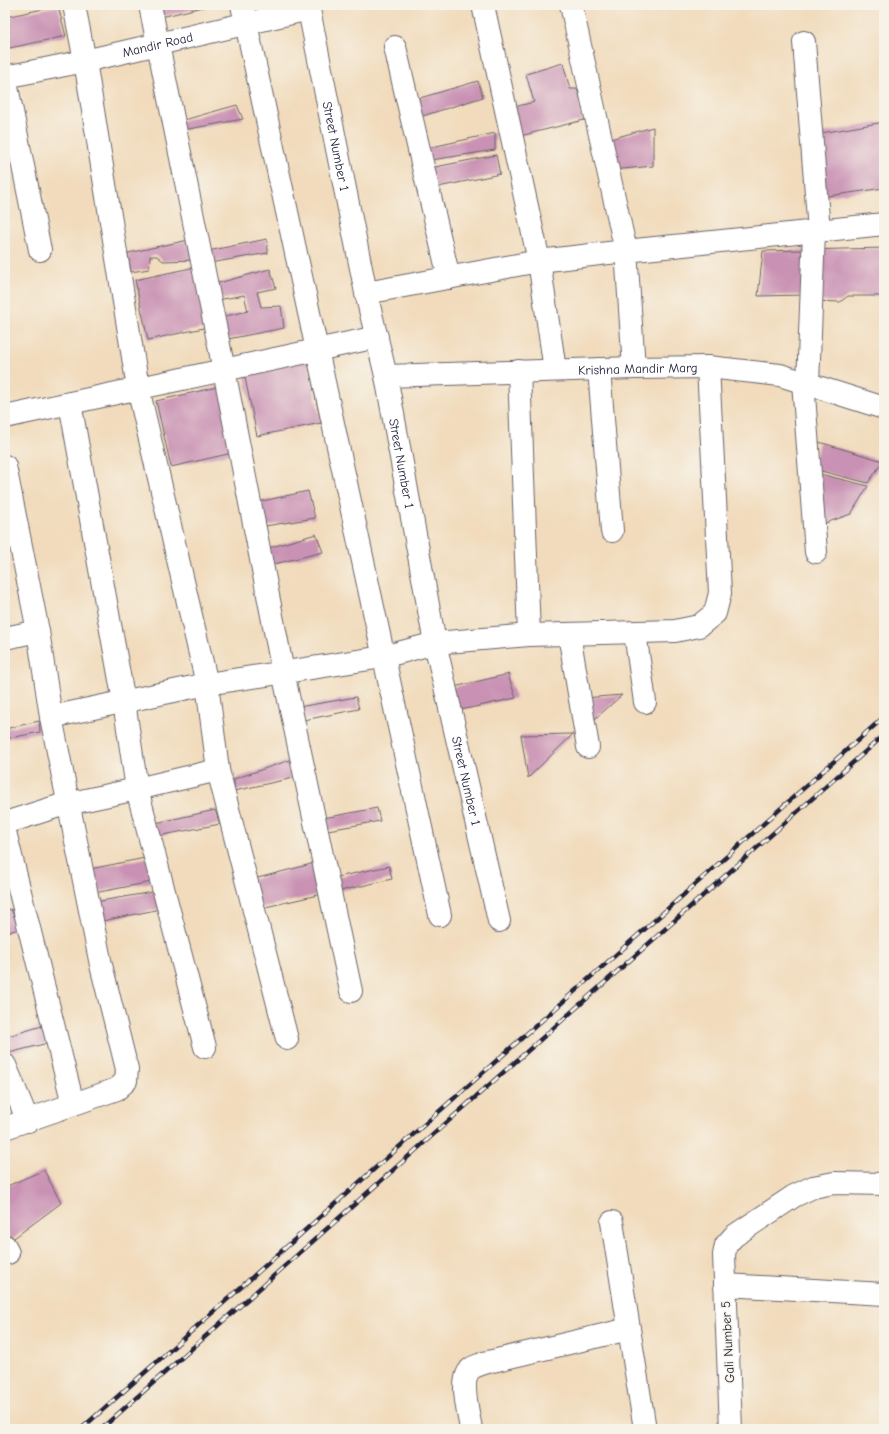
<svg xmlns="http://www.w3.org/2000/svg" width="889" height="1434" viewBox="0 0 889 1434" font-family="'Comic Neue',sans-serif">
<style>
.building{fill:#c992b4}
.lines{fill:none;stroke-linecap:round;stroke-linejoin:round}
.minor-casing{stroke:#6a6368;stroke-width:24}
.minor{stroke:#fff;stroke-width:22}
.rail-casing{stroke:#22223b;stroke-width:4.5}
.rail{stroke:#f7f3e8;stroke-width:3;stroke-dasharray:9;stroke-linecap:butt}
.labels{text-anchor:middle;stroke-width:3;stroke-linejoin:round;paint-order:stroke}
.street-label{font-size:13px;fill:#22223b;stroke:#f7f3e8}
</style>
<rect width="100%" height="100%" fill="#f7f3e8"/>
<filter id="ink" filterUnits="userSpaceOnUse"><feTurbulence type="fractalNoise" baseFrequency=".025" numOctaves="2"/><feDisplacementMap in="SourceGraphic" scale="8" xChannelSelector="R" yChannelSelector="G"/><feConvolveMatrix kernelMatrix="1 2 1 2 8 2 1 2 1" color-interpolation-filters="sRGB"/></filter>
<filter id="wash" filterUnits="userSpaceOnUse"><feTurbulence type="fractalNoise" baseFrequency=".012" numOctaves="4" result="noise"/><feDisplacementMap in="SourceGraphic" scale="16" xChannelSelector="R" yChannelSelector="G"/><feGaussianBlur stdDeviation="0.9" result="paint"/><feColorMatrix in="noise" values="0 0 0 0 0 0 0 0 0 0 0 0 0 0 0 0 0 1.4 0 .05"/><feComposite in="paint" operator="in"/></filter>
<g filter="url(#wash)">
<rect width="100%" height="100%" fill="#f1dbbc"/>
<g id="blocks">
<g class="building">
<polygon points="154,5 207,5 207,6 157,18"/>
<polygon points="701,5 737,5 737,7 701,6"/>
<polygon points="58,6 66,36 5,49 5,17"/>
<polygon points="563,63 570,89 577,89 588,119 516,137 510,108 534,102 526,74"/>
<polygon points="478,81 483,97 416,118 413,100"/>
<polygon points="237,105 243,119 178,131 177,122"/>
<polygon points="884,122 884,188 821,197 816,134"/>
<polygon points="653,127 653,166 613,170 607,140"/>
<polygon points="495,133 495,150 425,161 423,149"/>
<polygon points="496,155 500,174 429,189 425,169"/>
<polygon points="193,239 197,260 163,261 157,256 150,256 149,269 131,272 128,253"/>
<polygon points="267,239 268,253 204,264 203,252"/>
<polygon points="884,248 884,296 848,296 840,302 812,301 806,295 758,296 763,251"/>
<polygon points="200,266 213,326 148,340 135,280"/>
<polygon points="270,269 276,288 257,292 261,307 281,306 284,328 223,340 217,318 248,311 244,295 213,301 211,285"/>
<polygon points="307,356 321,423 257,436 243,368"/>
<polygon points="226,385 241,451 171,467 156,401"/>
<polygon points="819,442 883,461 868,483 813,469"/>
<polygon points="812,472 868,486 851,514 817,526"/>
<polygon points="308,491 315,518 253,528 249,504"/>
<polygon points="316,534 323,552 262,567 258,551"/>
<polygon points="509,674 509,678 516,698 456,711 450,688"/>
<polygon points="622,695 588,725 584,698"/>
<polygon points="356,697 359,709 294,722 293,708"/>
<polygon points="39,721 40,732 5,739 5,729"/>
<polygon points="573,734 528,778 521,735"/>
<polygon points="293,759 298,777 234,791 234,779"/>
<polygon points="377,808 380,821 316,832 313,820"/>
<polygon points="215,810 220,824 153,837 151,824"/>
<polygon points="150,857 157,881 94,893 90,869"/>
<polygon points="315,863 322,894 257,909 250,880"/>
<polygon points="389,866 392,879 327,894 323,880"/>
<polygon points="158,891 165,908 98,922 95,902"/>
<polygon points="11,909 19,929 5,933 5,911"/>
<polygon points="42,1026 48,1043 5,1054 5,1037"/>
<polygon points="44,1170 61,1203 10,1241 5,1225 5,1187"/>
</g>
</g>
</g>
<g filter="url(#ink)">
<use href="#blocks" fill-opacity="0" stroke="#6a6368" stroke-width="1"/>
<g class="lines">
<g class="minor-casing">
<g id="minor">
<polyline points="74,5 85,61 138,388 207,684 218,770 287,1039"/>
<polyline points="150,5 224,370 283,672 351,991"/>
<path d="M242 5C310 308 373 612 440 915"/>
<path id="s1" d="M308 5 366 293 386 376 435 643 499 921"/>
<polyline points="483,5 539,261 555,370"/>
<polyline points="804,42 819,231"/>
<polyline points="395,47 449,278"/>
<path id="s2" d="M5 77 85 61 309 9"/>
<polyline points="5,77 40,250"/>
<polyline points="366,293 539,261 626,251 571,5"/>
<polyline points="634,368 626,251 884,224"/>
<polyline points="599,369 612,531"/>
<polyline points="519,371 529,635"/>
<path id="s3" d="M386 376 634 368 708 367 780 375 884 408"/>
<polyline points="803,382 816,552"/>
<polyline points="808,384 814,232"/>
<polyline points="70,403 124,702 137,789 205,1047"/>
<polyline points="5,417 377,337"/>
<polyline points="5,466 38,631 51,717 101,965 127,1069 126,1081 117,1089 5,1128"/>
<polyline points="635,633 645,702"/>
<polyline points="569,634 588,747"/>
<polyline points="5,638 38,631"/>
<polyline points="51,717 207,684 383,657 435,643 529,635 675,631 699,626 715,613 720,593 708,367"/>
<polyline points="5,823 62,805 137,789 218,770"/>
<polyline points="5,832 73,1104"/>
<polyline points="5,1065 28,1121"/>
<polyline points="612,1222 645,1429"/>
<polyline points="5,1246 8,1253"/>
<polyline points="725,1285 884,1294"/>
<path d="M471 1429C469 1414 458 1378 472 1368 475 1366 480 1365 484 1363L629 1329"/>
<polyline points="731,1429 724,1255 726,1245 734,1236 794,1196 813,1187 834,1183 884,1184"/>
</g>
</g>
<use href="#minor" class="minor"/>
<g class="rail-casing">
<g id="rail">
<polyline points="81,1429 884,717"/>
<polyline points="101,1429 884,735"/>
</g>
</g>
<use href="#rail" class="rail"/>
</g>
</g>
<g class="labels">
<g class="street-label">
<text dy="5" stroke="none"><textPath href="#s2" startOffset="156">Mandir Road</textPath></text>
<text dy="5" stroke="none"><textPath href="#s1" startOffset="144">Street Number 1</textPath></text>
<text dy="5" stroke="none"><textPath href="#s3" startOffset="252">Krishna Mandir Marg</textPath></text>
<text dy="5" stroke="none"><textPath href="#s1" startOffset="468">Street Number 1</textPath></text>
<text dy="5" stroke="none"><textPath href="#s1" startOffset="792">Street Number 1</textPath></text>
<text transform="translate(727 1342) rotate(-93)" y="5">Gali Number 5</text>
</g>
</g>
<rect width="889" height="1434" fill="none" stroke="#f7f3e8" stroke-width="20"/>
</svg>
